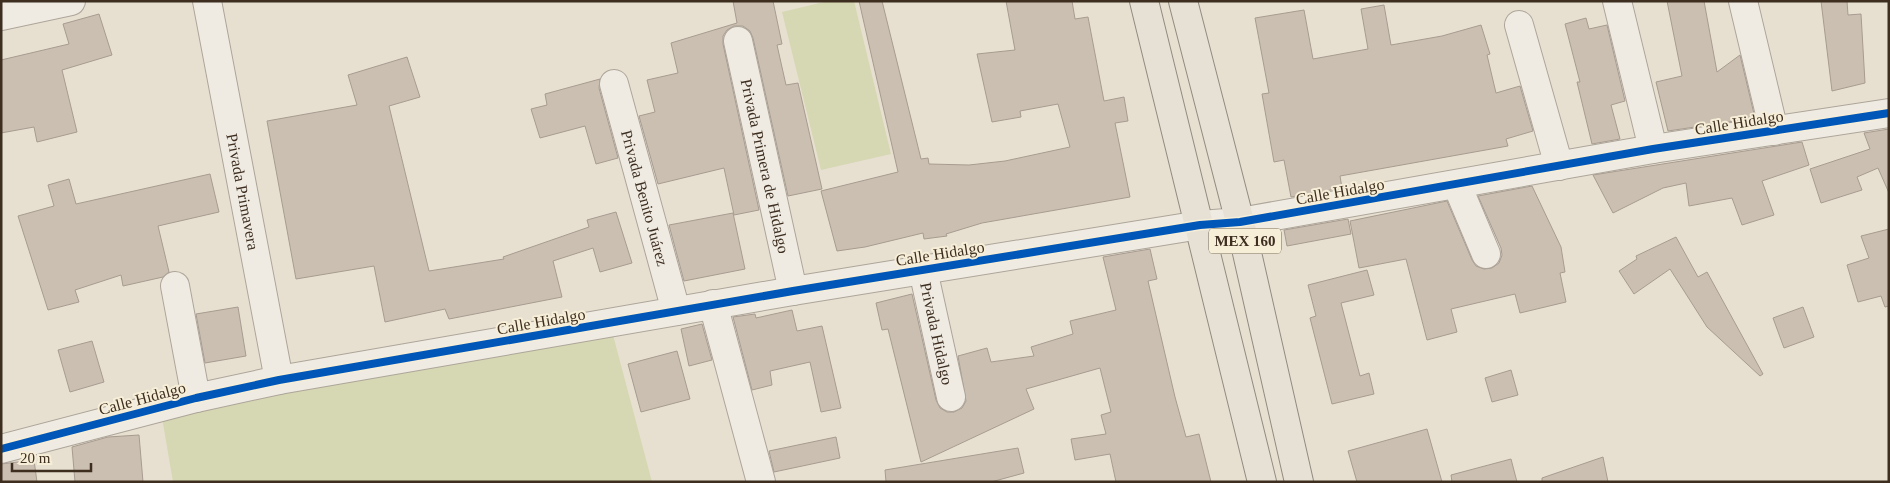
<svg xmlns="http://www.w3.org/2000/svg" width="1890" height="483" viewBox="0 0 1890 483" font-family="'Times New Roman',serif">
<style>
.green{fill:#d6d7b3}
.building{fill:#cbbfb2;stroke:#a89c90}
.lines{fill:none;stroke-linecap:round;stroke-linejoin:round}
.minor-casing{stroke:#ada599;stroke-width:30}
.major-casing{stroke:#928b80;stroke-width:30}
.minor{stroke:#efebe3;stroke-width:28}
.major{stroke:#e6e1d4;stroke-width:28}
.cycleway-casing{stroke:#f7eed8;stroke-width:11}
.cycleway{stroke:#0057b8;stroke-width:8}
.labels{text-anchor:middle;stroke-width:4;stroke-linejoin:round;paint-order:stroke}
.shield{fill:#f7eed8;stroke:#756857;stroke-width:1}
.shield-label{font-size:15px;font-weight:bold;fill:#3d2e20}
.street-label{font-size:16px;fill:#3d2e20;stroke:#f7eed8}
</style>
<rect width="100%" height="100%" fill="#e7e0d1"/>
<g class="green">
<polygon points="828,1 854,1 891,154 821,170 782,12"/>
<polygon points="613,335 652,482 173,482 161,412"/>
</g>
<g class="building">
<polygon points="733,1 773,1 782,44 777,45 786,85 798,83 822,189 788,196 753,38 750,31 743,26 734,26 727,30 723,36 723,44 759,210 734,215 724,168 658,184 639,116 655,112 647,80 678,73 671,43 737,23"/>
<polygon points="859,1 882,1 921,159 928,158 929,164 969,165 1005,161 1070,147 1058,104 1020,111 1021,117 992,122 977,54 1015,50 1006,1 1072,1 1075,19 1088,17 1104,101 1124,97 1128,121 1115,123 1130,197 982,223 946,234 947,236 924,239 923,233 865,247 837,251 821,191 898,172"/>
<polygon points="1667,1 1704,1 1717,72 1740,55 1755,118 1668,131 1656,82 1682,76"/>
<polygon points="1821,1 1847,1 1848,15 1861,14 1865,83 1832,91"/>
<polygon points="1384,5 1391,45 1442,36 1481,25 1490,54 1487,55 1496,93 1520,86 1533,131 1506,139 1508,146 1340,176 1342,188 1291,197 1284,160 1274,162 1262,94 1269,93 1255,18 1304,10 1313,59 1368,49 1361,9"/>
<polygon points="99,14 112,55 62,70 77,132 37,142 34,127 1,133 1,60 69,44 63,24"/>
<polygon points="1586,18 1589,29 1607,25 1625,101 1611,105 1620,139 1592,144 1577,82 1580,82 1565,24"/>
<polygon points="407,57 420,97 389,106 429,271 504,259 503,257 589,227 587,220 616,212 632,263 600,272 593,248 553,261 562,297 449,319 445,309 385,322 374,266 296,279 267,121 357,105 348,75"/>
<polygon points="600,79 599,88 618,158 596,164 585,126 540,138 531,109 547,105 545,94"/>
<polygon points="1889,129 1889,193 1878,168 1857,177 1862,190 1821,203 1810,169 1870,149 1864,133"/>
<polygon points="1802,142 1809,165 1762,181 1774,215 1742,225 1732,198 1689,206 1686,183 1663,188 1613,213 1593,175"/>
<polygon points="210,174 219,212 158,226 169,272 163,277 123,286 121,275 75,290 79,302 48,310 18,216 54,206 48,185 69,179 76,204"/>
<polygon points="1532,186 1561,247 1565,272 1560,273 1566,302 1520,313 1515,294 1451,309 1457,332 1427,340 1406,259 1359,268 1350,221 1447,201 1472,260 1476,266 1484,269 1492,268 1499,263 1502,255 1501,248 1478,196"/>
<polygon points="733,213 745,269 684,281 669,225"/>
<polygon points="1348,219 1351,234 1287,246 1284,230"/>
<polygon points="1889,229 1889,306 1885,307 1881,296 1858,302 1847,265 1869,258 1861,236"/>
<polygon points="1676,237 1698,277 1707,272 1763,374 1760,376 1707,327 1670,269 1634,294 1619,271 1637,259 1636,256"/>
<polygon points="1150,249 1157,279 1148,281 1175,397 1186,437 1199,434 1211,482 1116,482 1110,454 1075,460 1071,439 1106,434 1101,415 1111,412 1100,368 1026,389 1034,409 921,462 888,329 882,330 876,303 912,294 936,400 940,408 947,412 954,412 962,408 966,401 958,356 987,348 991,362 1034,356 1031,347 1073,334 1070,321 1116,310 1103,257"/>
<polygon points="1367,270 1374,295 1341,303 1360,376 1369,373 1374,394 1332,404 1310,318 1316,316 1308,285"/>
<polygon points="238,307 246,356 205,363 196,314"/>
<polygon points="1803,307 1814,337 1784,348 1773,318"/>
<polygon points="792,310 797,331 822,326 841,408 821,412 810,362 770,371 772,385 752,390 733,317 755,314 756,318"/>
<polygon points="702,324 712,360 689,366 681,329"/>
<polygon points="92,341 104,382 70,392 58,350"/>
<polygon points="677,351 690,399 641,412 628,364"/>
<polygon points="1511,370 1518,395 1492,402 1485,378"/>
<polygon points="1427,429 1442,482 1357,482 1348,451"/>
<polygon points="139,435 143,482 75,482 72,447 108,437"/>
<polygon points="836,437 840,458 774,472 769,451"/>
<polygon points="1018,448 1024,473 991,482 886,482 885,470"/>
<polygon points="1603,457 1608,482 1542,482 1542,478"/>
<polygon points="1511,459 1517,482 1452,482 1451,475"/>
<polygon points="34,460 37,482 1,482 1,464"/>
</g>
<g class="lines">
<g class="minor-casing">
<g id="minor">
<path id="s1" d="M207 1 279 380"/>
<polyline points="1617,1 1653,149"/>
<polyline points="1743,1 1774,131"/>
<polyline points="1,16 71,1"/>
<polyline points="1519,25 1559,166"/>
<path id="s2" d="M738 41 793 291"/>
<path id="s3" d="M614 84 676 311"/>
<polyline points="1457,185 1486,254"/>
<path id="s4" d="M923 270 951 397"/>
<polyline points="175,286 196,398"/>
<polyline points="713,304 761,482"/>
<polyline points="1,449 196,398 279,380 793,291 1200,225 1240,222 1653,149 1889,113"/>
</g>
</g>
<g class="major-casing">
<g id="major">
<polyline points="1144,1 1262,482"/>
<polyline points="1183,1 1240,222 1299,482"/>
</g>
</g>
<use href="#minor" class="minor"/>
<use href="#major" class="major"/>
<g class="cycleway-casing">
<polyline id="cycleway" points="1,449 196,398 279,380 793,291 1200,225 1240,222 1653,149 1889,113"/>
</g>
<use href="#cycleway" class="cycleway"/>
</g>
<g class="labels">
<rect class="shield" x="1209" y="228.5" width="72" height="25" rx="4"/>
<g class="shield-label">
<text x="1245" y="246">MEX 160</text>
</g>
<g class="street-label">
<text transform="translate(1739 122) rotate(-9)" y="6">Calle Hidalgo</text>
<text dy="6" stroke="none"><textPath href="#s2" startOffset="128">Privada Primera de Hidalgo</textPath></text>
<text dy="6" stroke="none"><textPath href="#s1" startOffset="194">Privada Primavera</textPath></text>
<text transform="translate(1340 191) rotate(-10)" y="6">Calle Hidalgo</text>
<text dy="6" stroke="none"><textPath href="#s3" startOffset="118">Privada Benito Juárez</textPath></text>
<text transform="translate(940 253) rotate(-9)" y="6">Calle Hidalgo</text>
<text transform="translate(541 321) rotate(-10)" y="6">Calle Hidalgo</text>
<text dy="6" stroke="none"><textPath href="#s4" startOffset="65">Privada Hidalgo</textPath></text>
<text transform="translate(142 398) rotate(-15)" y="6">Calle Hidalgo</text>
</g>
</g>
<rect width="1890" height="483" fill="none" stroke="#3d2e20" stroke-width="5"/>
<path d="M12 463v8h79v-8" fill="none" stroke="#3d2e20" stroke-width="2.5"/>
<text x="20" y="463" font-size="15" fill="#3d2e20" stroke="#f7eed8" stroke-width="4" paint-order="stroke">20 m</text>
</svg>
